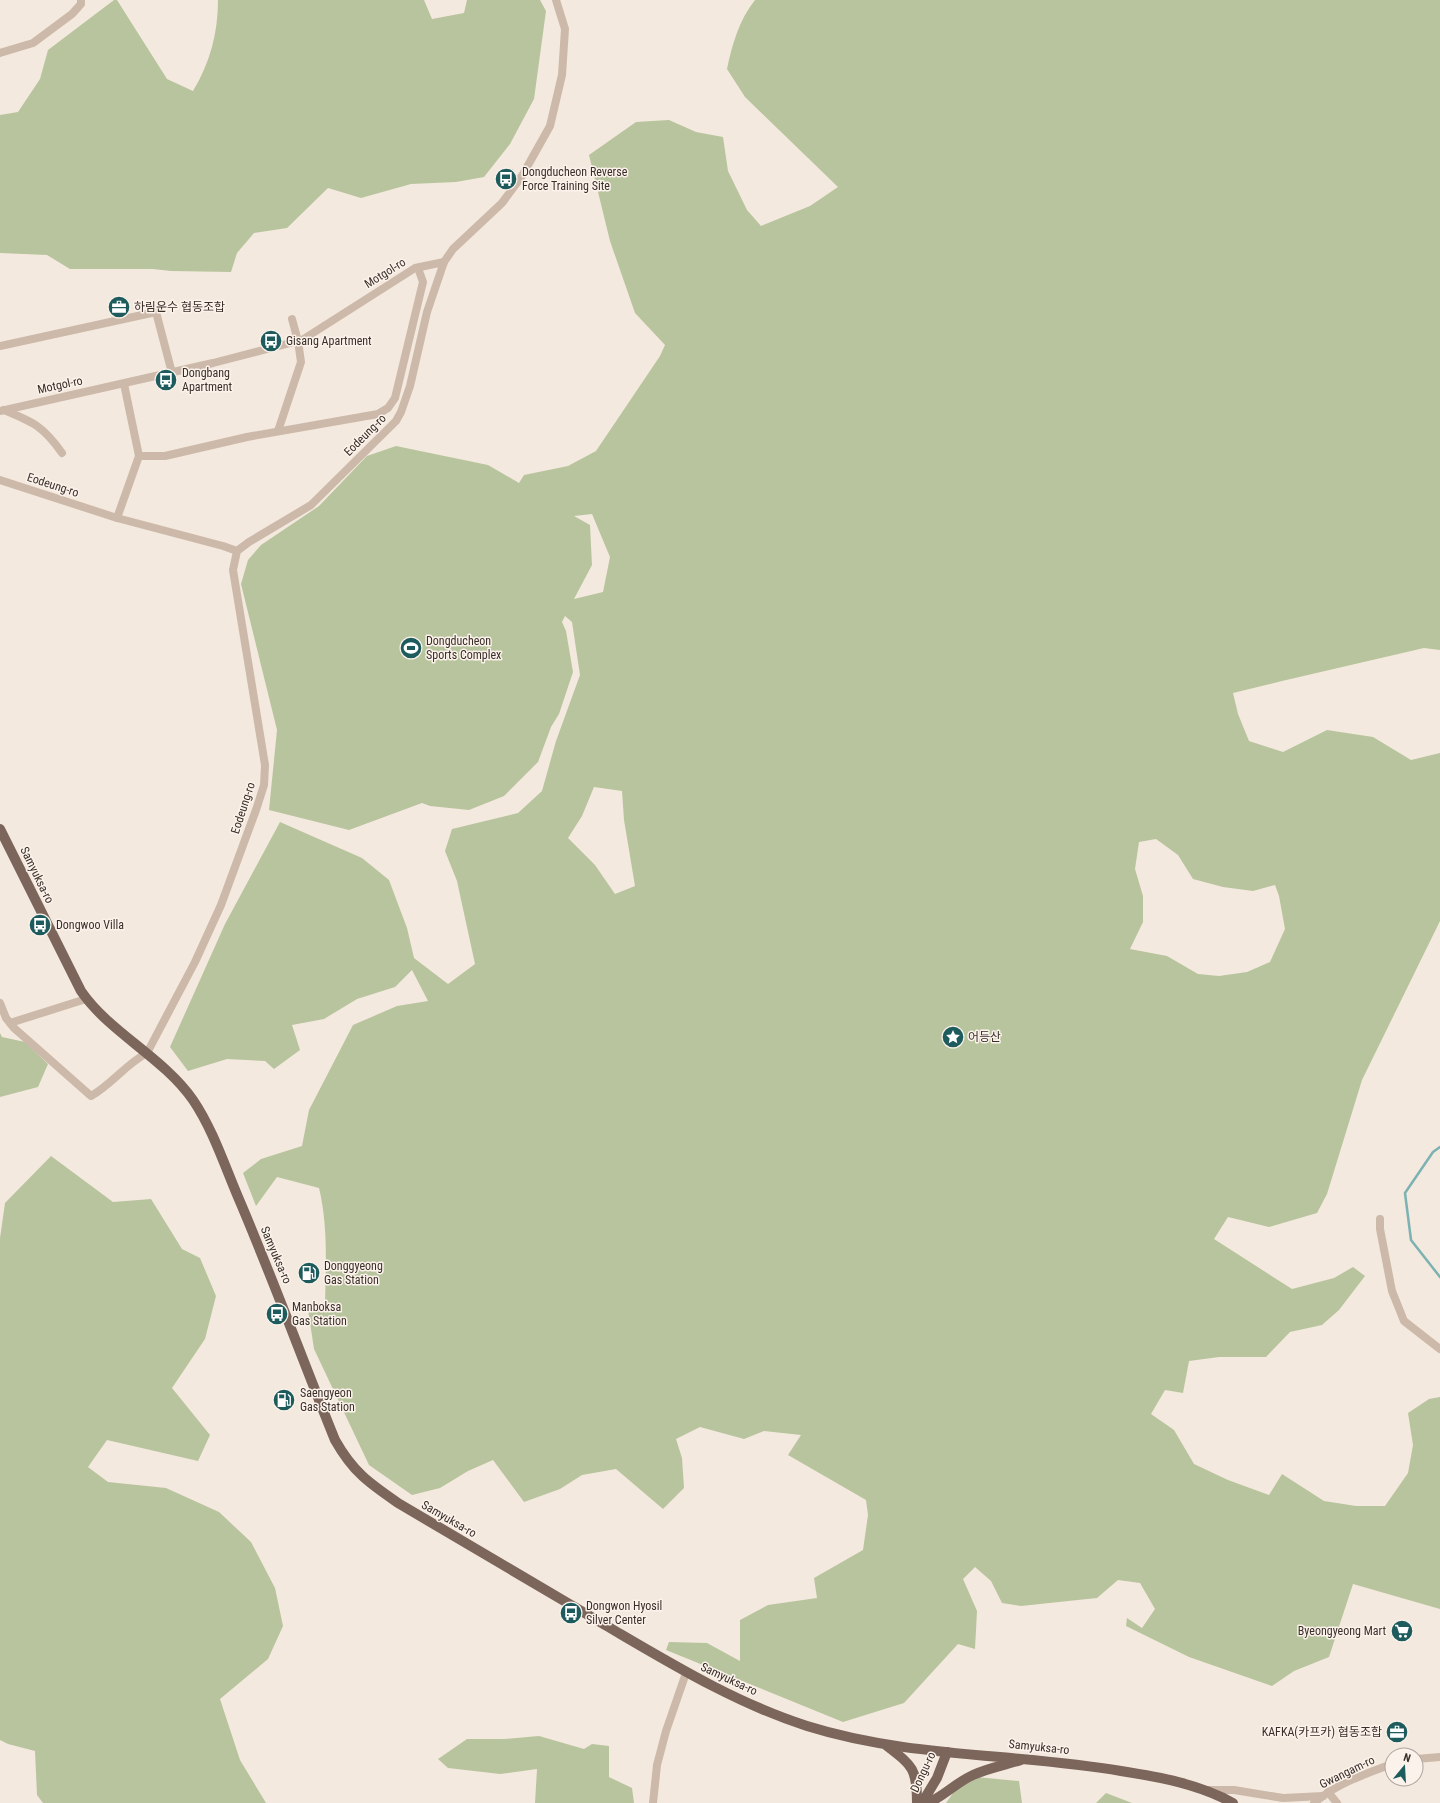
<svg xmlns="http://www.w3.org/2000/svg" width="1440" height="1803" viewBox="0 0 1440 1803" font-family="'Roboto Condensed','Noto Sans KR',sans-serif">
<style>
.green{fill:#b8c49d;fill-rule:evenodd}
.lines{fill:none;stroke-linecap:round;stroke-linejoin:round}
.stream{stroke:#7cb2b2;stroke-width:2.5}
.minor{stroke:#cdb9a9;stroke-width:8}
.major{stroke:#7c655a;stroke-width:10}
.labels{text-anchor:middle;stroke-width:3;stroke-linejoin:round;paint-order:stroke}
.poi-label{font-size:12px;fill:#3a2e29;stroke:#fbf3eb;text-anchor:start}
.street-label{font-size:12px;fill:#3a2e29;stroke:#fbf3eb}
</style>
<rect width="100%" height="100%" fill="#f4e9de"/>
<g class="green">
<path d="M114 0H117L167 79 193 91C210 63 218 33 218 0H424L432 19 464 13 467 0H540L546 11 534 99 510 144 484 177 456 182 411 184 361 198 328 188 287 228 254 233 237 253 231 272 171 271 153 269H70L47 255 0 253V115L18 112 40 79 48 50Z"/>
<path d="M755 0H1440V650L1424 648 1282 681 1233 693 1238 714 1249 741 1283 752 1327 730 1373 737 1411 760 1440 753V921L1362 1080 1327 1194 1317 1213 1269 1227 1228 1217 1214 1239 1292 1289 1334 1278 1353 1267 1365 1276 1339 1310 1322 1325 1290 1332 1266 1357H1219L1189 1361 1183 1393 1165 1390 1151 1414 1174 1430 1194 1464 1228 1480 1269 1495 1282 1474 1324 1501 1356 1506H1385L1408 1473 1413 1445 1408 1413 1429 1399 1440 1397V1609L1353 1584 1329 1657 1294 1671 1272 1686 1189 1657 1126 1626 1127 1618 1142 1628 1155 1609 1140 1583 1118 1580 1097 1598 1021 1606 1002 1603 991 1581 975 1567 963 1579 977 1611 975 1649 958 1644 904 1703 843 1722 666 1650 669 1642 707 1643 740 1661V1620L768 1605 817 1598 814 1578 863 1550 868 1515 866 1500 788 1455 801 1435 764 1431 744 1439 700 1427 676 1439 682 1458 684 1488 663 1509 616 1469 582 1475 560 1489 524 1502 493 1460 468 1471 440 1488 412 1495 369 1465 314 1349 307 1303H325C326 1265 328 1225 319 1188L277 1177 256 1206 243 1173 261 1159 302 1146 309 1110 353 1025 397 1006 428 1001 412 970 395 987 357 999 324 1019 292 1025 300 1050 274 1069 265 1061 227 1059 188 1071 170 1047 225 924 280 822 362 858 389 880 407 928 414 958 448 984 475 964 457 881 445 851 452 829 518 813 542 791 556 741 580 675 572 622 565 616 562 622 566 631 573 672 559 714 551 727 538 762 504 796 469 810 430 806 422 803 349 830 269 810 277 730 241 584 248 560 261 545 319 506 367 456 396 446 488 465 519 483 524 475 568 466 596 451 660 356 665 345 635 313 610 241 589 155 636 122 669 120 696 132 723 137 728 171 747 210 761 226 810 206 838 187 745 97 727 69C732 45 739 20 755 0ZM592 514 610 557 603 592 574 599 592 565 590 525 574 516ZM594 787 622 791 624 820 635 886 615 894 595 865 568 838 582 816ZM1156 839 1178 855 1193 879 1223 887 1253 891 1275 885 1279 896 1285 929 1270 962 1247 972 1219 976 1198 974 1167 956 1130 949 1143 922V896L1135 869 1139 842Z"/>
<polygon points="0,1033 2,1037 25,1042 48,1064 38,1087 0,1097"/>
<polygon points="51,1156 113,1202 151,1199 182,1249 200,1258 216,1296 205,1339 172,1388 210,1435 198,1461 107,1440 88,1467 108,1482 166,1488 219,1512 251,1542 275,1588 283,1626 268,1659 220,1699 240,1760 266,1803 43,1803 37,1795 35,1751 8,1744 0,1740 0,1238 5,1203"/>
<polygon points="539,1736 584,1749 592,1744 609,1746 609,1777 632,1788 634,1803 535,1803 537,1769 500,1774 448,1768 438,1759 467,1739 504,1739"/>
<polygon points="965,1776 1019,1781 1022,1803 946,1803"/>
<polygon points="1106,1793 1132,1803 1096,1803"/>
</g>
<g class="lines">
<polyline class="stream" points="1440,1147 1433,1152 1405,1193 1411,1240 1440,1277"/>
<g class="minor">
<polyline points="0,53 33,43 72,14 81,4 81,0"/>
<polyline points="0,346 156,312 172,373"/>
<polyline points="124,384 139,456"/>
<path d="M4 410C33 422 43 426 62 453"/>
<polyline points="0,411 213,363 302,340 415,268 444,262"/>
<polyline points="278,431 301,362 298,341 292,319"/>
<polyline points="139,456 165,456 247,437 378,414 388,408 395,398 423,282 418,268"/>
<polyline points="0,480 117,518 223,546 237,551"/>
<polyline points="117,518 139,456"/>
<path d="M0 1003 6 1018 14 1028 91 1096C112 1084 126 1064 147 1053L195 962 221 905 256 810 264 785 265 765 233 570 237 551 249 542 311 505 396 421 401 412 410 386 427 312 444 262 453 249 502 203 522 176 550 126 562 75 565 29 556 0"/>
<polyline points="10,1023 86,999"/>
<polyline points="1380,1219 1380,1229 1392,1291 1404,1321 1440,1349"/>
<polyline points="1416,1759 1440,1757"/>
<polyline points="1208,1790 1234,1790 1283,1798 1323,1796"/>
<polyline points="1328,1792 1337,1803"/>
<polyline points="653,1803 657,1765 666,1731 686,1673"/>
<path d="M1314 1803C1336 1784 1365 1774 1392 1764"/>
</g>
<g class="major">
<path d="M0 829 81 991C110 1033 163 1057 193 1100 214 1131 226 1170 241 1204 274 1282 303 1361 335 1440 353 1472 369 1483 398 1503 467 1544 536 1585 605 1625 670 1663 735 1703 807 1726 909 1758 1016 1753 1121 1771 1159 1777 1199 1784 1233 1803"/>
<path d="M887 1746C913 1766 917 1769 917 1803"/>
<polyline points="922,1803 937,1778 947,1752"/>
<path d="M928 1803C944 1796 957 1782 973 1775 988 1768 1005 1765 1021 1760"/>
</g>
</g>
<defs>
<g id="bus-disc" transform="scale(1.15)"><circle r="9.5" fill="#1d5b5d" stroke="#fbf3eb"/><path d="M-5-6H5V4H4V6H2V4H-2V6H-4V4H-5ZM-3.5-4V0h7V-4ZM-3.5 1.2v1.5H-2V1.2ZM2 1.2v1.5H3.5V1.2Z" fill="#fff"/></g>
<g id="office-disc" transform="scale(1.15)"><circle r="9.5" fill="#1d5b5d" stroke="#fbf3eb"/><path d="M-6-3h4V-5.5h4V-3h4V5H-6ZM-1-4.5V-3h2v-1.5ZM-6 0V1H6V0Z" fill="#fff"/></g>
<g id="stadium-disc" transform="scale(1.15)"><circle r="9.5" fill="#1d5b5d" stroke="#fbf3eb"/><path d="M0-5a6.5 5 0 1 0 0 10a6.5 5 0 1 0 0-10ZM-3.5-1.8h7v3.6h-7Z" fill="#fff"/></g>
<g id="sight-disc" transform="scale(1.15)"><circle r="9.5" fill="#1d5b5d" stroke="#fbf3eb"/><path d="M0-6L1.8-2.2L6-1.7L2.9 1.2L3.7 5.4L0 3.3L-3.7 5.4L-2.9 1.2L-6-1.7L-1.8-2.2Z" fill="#fff"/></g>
<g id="fuel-disc" transform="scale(1.15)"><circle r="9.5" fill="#1d5b5d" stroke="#fbf3eb"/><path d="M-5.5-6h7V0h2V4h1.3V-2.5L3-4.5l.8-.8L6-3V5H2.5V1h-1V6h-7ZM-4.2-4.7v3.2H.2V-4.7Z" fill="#fff"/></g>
<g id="supermarket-disc" transform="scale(1.15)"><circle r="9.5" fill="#1d5b5d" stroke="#fbf3eb"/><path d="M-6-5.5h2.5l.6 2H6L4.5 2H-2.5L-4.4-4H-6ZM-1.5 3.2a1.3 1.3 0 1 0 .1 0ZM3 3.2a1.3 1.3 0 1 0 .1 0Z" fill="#fff"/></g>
</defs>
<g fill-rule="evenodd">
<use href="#bus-disc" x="506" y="179"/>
<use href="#office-disc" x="119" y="307"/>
<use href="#bus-disc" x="271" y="341"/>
<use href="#bus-disc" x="166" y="380"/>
<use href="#stadium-disc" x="411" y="648"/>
<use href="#bus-disc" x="40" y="925"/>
<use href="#sight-disc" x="953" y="1037"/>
<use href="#fuel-disc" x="309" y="1273"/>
<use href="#bus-disc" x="277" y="1314"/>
<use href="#fuel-disc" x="284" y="1400"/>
<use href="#bus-disc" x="571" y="1613"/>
<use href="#supermarket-disc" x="1402" y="1631"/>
<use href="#office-disc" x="1397" y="1732"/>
</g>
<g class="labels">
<g class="poi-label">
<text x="522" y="176">Dongducheon Reverse<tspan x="522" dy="14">Force Training Site</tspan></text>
<text x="134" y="311">하림운수 협동조합</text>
<text x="286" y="345">Gisang Apartment</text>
<text x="182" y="377">Dongbang<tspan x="182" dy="14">Apartment</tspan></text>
<text x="426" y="645">Dongducheon<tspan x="426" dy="14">Sports Complex</tspan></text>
<text x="56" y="929">Dongwoo Villa</text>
<text x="968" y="1041">어등산</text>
<text x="324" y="1270">Donggyeong<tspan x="324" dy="14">Gas Station</tspan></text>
<text x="292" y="1311">Manboksa<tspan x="292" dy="14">Gas Station</tspan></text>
<text x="300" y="1397">Saengyeon<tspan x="300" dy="14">Gas Station</tspan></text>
<text x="586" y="1610">Dongwon Hyosil<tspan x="586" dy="14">Silver Center</tspan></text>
<text x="1386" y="1635" text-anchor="end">Byeongyeong Mart</text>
<text x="1382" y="1736" text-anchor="end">KAFKA(카프카) 협동조합</text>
</g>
<g class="street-label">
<text transform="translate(385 273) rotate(-32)" y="4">Motgol-ro</text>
<text transform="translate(60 385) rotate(-12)" y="4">Motgol-ro</text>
<text transform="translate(365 435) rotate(-45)" y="4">Eodeung-ro</text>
<text transform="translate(53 485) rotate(18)" y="4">Eodeung-ro</text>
<text transform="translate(243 808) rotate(-72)" y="4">Eodeung-ro</text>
<text transform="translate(37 875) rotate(64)" y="4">Samyuksa-ro</text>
<text transform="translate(276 1255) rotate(67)" y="4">Samyuksa-ro</text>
<text transform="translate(449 1519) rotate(30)" y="4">Samyuksa-ro</text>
<text transform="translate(729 1679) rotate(25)" y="4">Samyuksa-ro</text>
<text transform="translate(1039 1747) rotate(6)" y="4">Samyuksa-ro</text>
<text transform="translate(923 1772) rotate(-65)" y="4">Dongu-ro</text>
<text transform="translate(1347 1772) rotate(-26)" y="4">Gwangam-ro</text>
</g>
</g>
<g transform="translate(1404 1767) rotate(18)"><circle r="19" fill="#fbf3eb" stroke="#aea49d"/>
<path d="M0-3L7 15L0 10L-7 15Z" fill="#1d5b5d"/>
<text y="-6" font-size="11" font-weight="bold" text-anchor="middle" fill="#3a2e29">N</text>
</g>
</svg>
